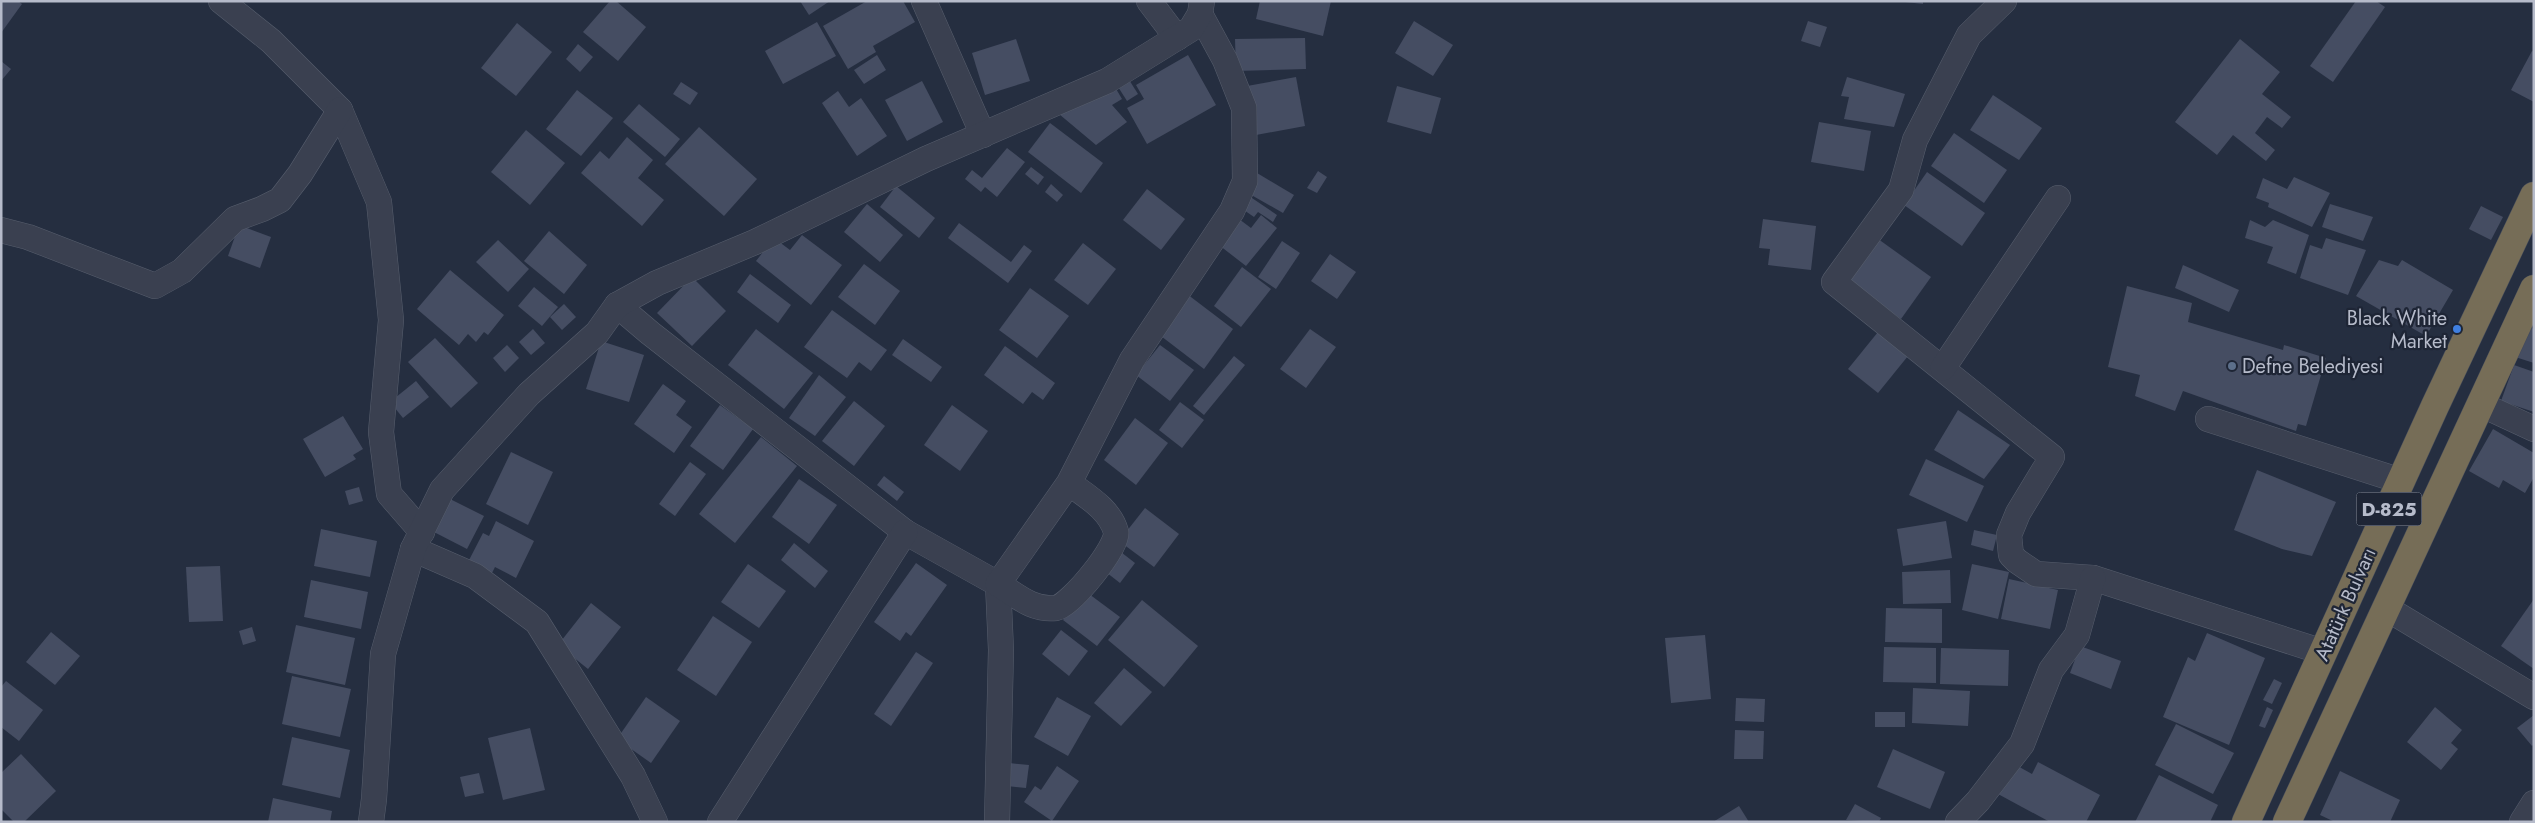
<svg xmlns="http://www.w3.org/2000/svg" width="2535" height="823" viewBox="0 0 2535 823" font-family="Jost,sans-serif">
<style>
.building{fill:#454d62}
.lines{fill:none;stroke-linecap:round;stroke-linejoin:round}
.minor-casing{stroke:#575e6d;stroke-width:26}
.highway-casing{stroke:#444b5a;stroke-width:29}
.minor{stroke:#3a4050;stroke-width:25}
.highway{stroke:#766d57;stroke-width:28}
.shop-dot{fill:#3f7fe0;stroke:#1e2535;stroke-width:2}
.service-dot{fill:#5c6f8a;stroke:#1e2535;stroke-width:2}
.labels{text-anchor:middle;stroke-width:4.5;stroke-linejoin:round;paint-order:stroke}
.shield{fill:#1e2535;stroke:#888e9d;stroke-width:1}
.shield-label{font-size:19px;font-weight:bold;fill:#b6bbca}
.poi-label{font-size:20px;fill:#b6bbca;stroke:#1e2535;text-anchor:end}
.street-label{font-size:20px;fill:#b6bbca;stroke:#1e2535}
</style>
<rect width="100%" height="100%" fill="#252e40"/>
<g class="building">
<polygon points="1,1 18,1 22,4 1,33"/>
<polygon points="610,1 616,1 646,27 618,61 583,32"/>
<polygon points="800,1 830,1 809,15"/>
<polygon points="867,1 903,1 915,22 873,46 876,52 848,69 823,26"/>
<polygon points="1260,1 1331,1 1323,36 1256,19"/>
<polygon points="1896,1 1923,1 1923,4"/>
<polygon points="2356,1 2376,1 2385,7 2333,82 2310,66"/>
<polygon points="1414,21 1453,45 1433,76 1395,53"/>
<polygon points="1808,21 1827,27 1820,47 1801,41"/>
<polygon points="817,22 836,56 783,84 765,51"/>
<polygon points="517,23 552,52 516,96 481,68"/>
<polygon points="1305,38 1306,69 1236,71 1235,39"/>
<polygon points="1016,39 1030,81 985,95 972,53"/>
<polygon points="2240,39 2280,72 2262,94 2291,117 2282,128 2267,117 2255,133 2275,150 2266,161 2233,135 2217,155 2175,122"/>
<polygon points="578,44 593,57 580,72 566,59"/>
<polygon points="2532,51 2534,52 2534,102 2511,90"/>
<polygon points="877,55 886,70 864,84 854,70"/>
<polygon points="1188,55 1216,105 1147,144 1127,108 1144,99 1136,85"/>
<polygon points="1,61 11,69 1,81"/>
<polygon points="1126,75 1138,94 1127,101 1115,82"/>
<polygon points="1296,77 1305,126 1256,135 1247,86"/>
<polygon points="1847,77 1905,94 1894,127 1844,119 1849,97 1841,96"/>
<polygon points="922,81 943,122 907,141 885,100"/>
<polygon points="681,82 698,93 690,105 673,94"/>
<polygon points="1112,82 1122,99 1112,105 1127,122 1096,145 1059,114"/>
<polygon points="1397,86 1441,98 1431,134 1387,122"/>
<polygon points="577,90 613,118 581,156 546,129"/>
<polygon points="838,91 849,107 861,98 887,136 857,156 822,103"/>
<polygon points="1993,95 2042,128 2019,160 1970,130"/>
<polygon points="639,104 680,139 665,157 623,122"/>
<polygon points="1819,122 1871,131 1864,171 1811,162"/>
<polygon points="1050,123 1103,163 1081,193 1028,152"/>
<polygon points="699,127 757,179 724,216 665,164"/>
<polygon points="526,130 565,163 530,205 491,172"/>
<polygon points="1954,133 2007,170 1984,203 1931,166"/>
<polygon points="627,137 653,160 638,178 664,200 642,226 581,173 600,151 609,159"/>
<polygon points="1007,148 1025,162 997,197 985,187 981,192 965,179 972,170 982,178"/>
<polygon points="1031,167 1044,177 1038,185 1025,174"/>
<polygon points="1318,171 1327,177 1317,193 1307,188"/>
<polygon points="1927,172 1985,213 1962,246 1904,205"/>
<polygon points="1257,173 1294,195 1283,213 1246,192"/>
<polygon points="2294,177 2330,193 2312,227 2268,207 2269,203 2256,198 2263,178 2287,189"/>
<polygon points="1051,184 1063,195 1057,202 1045,192"/>
<polygon points="896,186 935,218 919,238 880,207"/>
<polygon points="1147,189 1185,219 1161,250 1123,220"/>
<polygon points="1246,194 1277,215 1273,222 1258,212 1254,217 1238,206"/>
<polygon points="867,204 903,235 880,262 844,232"/>
<polygon points="2330,204 2373,217 2363,241 2322,227"/>
<polygon points="2481,206 2503,217 2491,240 2469,229"/>
<polygon points="1261,215 1277,228 1246,266 1215,242 1235,216 1251,228"/>
<polygon points="1763,219 1816,226 1811,270 1768,265 1770,249 1759,248"/>
<polygon points="2250,220 2265,227 2273,220 2309,235 2296,274 2267,263 2273,247 2245,238"/>
<polygon points="959,223 1011,262 1024,245 1032,251 1008,283 948,238"/>
<polygon points="239,225 271,237 260,268 228,256"/>
<polygon points="549,231 587,265 564,294 524,261"/>
<polygon points="802,235 842,265 811,305 756,261 774,238 790,250"/>
<polygon points="1874,236 1931,277 1901,319 1844,278"/>
<polygon points="2326,238 2366,250 2348,295 2300,278 2310,245 2322,249"/>
<polygon points="498,240 529,269 508,292 476,262"/>
<polygon points="1282,241 1300,253 1276,289 1258,277"/>
<polygon points="1083,243 1116,269 1088,305 1054,280"/>
<polygon points="1330,254 1356,272 1337,299 1311,281"/>
<polygon points="2379,260 2398,266 2402,260 2453,290 2426,336 2356,296"/>
<polygon points="864,264 900,291 875,325 838,297"/>
<polygon points="2183,265 2239,290 2229,312 2175,288"/>
<polygon points="1242,267 1271,289 1241,327 1214,306"/>
<polygon points="450,270 504,315 488,335 484,332 476,342 468,334 459,345 417,309"/>
<polygon points="750,274 791,305 778,323 737,292"/>
<polygon points="692,277 726,311 692,346 657,313"/>
<polygon points="2127,286 2192,303 2188,322 2283,350 2284,345 2326,358 2306,426 2298,424 2296,431 2183,391 2175,411 2135,396 2140,375 2108,367"/>
<polygon points="534,287 558,307 542,326 518,306"/>
<polygon points="1030,288 1069,316 1037,358 999,330"/>
<polygon points="1187,294 1233,329 1204,369 1157,333"/>
<polygon points="564,304 576,317 562,330 550,317"/>
<polygon points="832,310 887,350 871,371 859,362 847,378 804,347"/>
<polygon points="2522,325 2534,329 2534,363 2512,356"/>
<polygon points="533,329 545,343 531,355 519,342"/>
<polygon points="756,329 813,373 784,409 728,365"/>
<polygon points="1310,329 1336,347 1306,388 1280,369"/>
<polygon points="1878,332 1908,356 1878,393 1848,369"/>
<polygon points="435,338 478,383 451,408 408,362"/>
<polygon points="903,339 942,367 931,382 892,355"/>
<polygon points="601,341 644,355 629,402 586,389"/>
<polygon points="507,345 519,358 505,372 493,358"/>
<polygon points="1160,345 1194,370 1170,401 1136,375"/>
<polygon points="1005,346 1055,383 1043,400 1032,392 1023,404 984,375"/>
<polygon points="1234,356 1245,365 1204,415 1193,406"/>
<polygon points="2514,365 2534,372 2534,412 2501,401"/>
<polygon points="819,375 846,397 815,436 789,418"/>
<polygon points="416,381 429,397 403,418 390,402"/>
<polygon points="663,384 686,401 676,415 692,427 674,453 634,424"/>
<polygon points="854,401 885,426 854,466 822,441"/>
<polygon points="1180,402 1204,420 1182,448 1159,430"/>
<polygon points="720,405 753,429 723,470 690,446"/>
<polygon points="952,405 988,431 960,471 924,445"/>
<polygon points="1958,410 2010,445 1984,479 1934,450"/>
<polygon points="343,416 363,449 353,455 356,459 325,477 303,439"/>
<polygon points="1135,418 1168,443 1136,485 1104,460"/>
<polygon points="2493,429 2534,453 2534,477 2525,493 2503,480 2499,488 2469,471"/>
<polygon points="761,437 797,466 735,543 699,514"/>
<polygon points="511,452 553,472 528,525 486,504"/>
<polygon points="1926,459 1984,486 1967,522 1909,495"/>
<polygon points="690,462 706,474 675,516 659,504"/>
<polygon points="2257,470 2336,502 2312,556 2282,549 2234,530"/>
<polygon points="884,476 904,492 897,501 877,485"/>
<polygon points="799,479 837,505 809,544 772,517"/>
<polygon points="359,487 363,501 349,505 345,491"/>
<polygon points="448,498 484,516 467,549 432,531"/>
<polygon points="1145,508 1179,534 1154,567 1119,541"/>
<polygon points="496,521 534,541 516,578 495,567 491,575 467,564 483,533 489,536"/>
<polygon points="1946,521 1952,558 1903,566 1897,529"/>
<polygon points="321,529 377,541 370,577 314,566"/>
<polygon points="1974,530 1997,535 1993,551 1971,545"/>
<polygon points="794,543 828,571 815,588 781,560"/>
<polygon points="1117,549 1135,563 1120,583 1102,569"/>
<polygon points="916,563 947,585 911,636 906,632 900,641 874,622"/>
<polygon points="748,564 786,591 759,628 721,602"/>
<polygon points="1972,564 2009,572 1998,619 1962,610"/>
<polygon points="220,566 223,621 189,622 186,567"/>
<polygon points="1950,570 1951,603 1903,604 1902,572"/>
<polygon points="2009,579 2058,590 2050,629 2001,619"/>
<polygon points="311,580 368,592 361,629 304,617"/>
<polygon points="1085,591 1120,617 1097,646 1063,620"/>
<polygon points="2534,599 2534,669 2501,646"/>
<polygon points="1142,600 1198,646 1164,687 1108,640"/>
<polygon points="591,603 621,627 588,669 558,645"/>
<polygon points="1886,608 1942,609 1942,643 1885,642"/>
<polygon points="713,616 752,642 716,696 677,670"/>
<polygon points="296,625 355,638 345,685 286,672"/>
<polygon points="252,627 256,641 243,645 239,631"/>
<polygon points="1061,630 1088,651 1069,676 1042,654"/>
<polygon points="51,632 80,656 55,685 26,662"/>
<polygon points="2207,633 2265,658 2229,745 2163,717 2188,657 2195,661"/>
<polygon points="1705,635 1711,699 1671,703 1665,638"/>
<polygon points="2080,646 2121,661 2111,689 2070,673"/>
<polygon points="1884,647 1936,648 1936,683 1883,682"/>
<polygon points="1941,648 2009,650 2008,686 1940,684"/>
<polygon points="916,652 933,663 891,726 874,714"/>
<polygon points="1124,668 1152,692 1121,726 1094,703"/>
<polygon points="292,676 351,689 340,737 282,724"/>
<polygon points="2274,679 2282,683 2272,704 2263,700"/>
<polygon points="6,681 43,710 19,741 1,727 1,687"/>
<polygon points="1913,688 1970,691 1968,726 1912,723"/>
<polygon points="646,697 680,721 651,763 617,739"/>
<polygon points="1057,697 1091,716 1068,756 1034,737"/>
<polygon points="1736,698 1765,699 1764,722 1735,721"/>
<polygon points="2267,707 2273,710 2265,728 2259,726"/>
<polygon points="2435,707 2462,730 2451,743 2458,749 2441,770 2407,742"/>
<rect x="1875" y="712" width="30" height="15"/>
<polygon points="2534,715 2534,744 2532,746 2517,728"/>
<polygon points="2176,724 2234,753 2213,794 2155,765"/>
<polygon points="530,728 545,790 503,800 488,738"/>
<polygon points="1735,730 1764,731 1763,759 1734,759"/>
<polygon points="292,737 350,750 340,798 282,785"/>
<polygon points="1893,749 1945,772 1930,809 1877,787"/>
<polygon points="21,754 56,791 24,822 14,822 1,809 1,773"/>
<polygon points="2038,762 2100,795 2086,822 2050,822 1998,794 2014,764 2032,774"/>
<polygon points="1009,763 1029,765 1026,788 1007,786"/>
<polygon points="1057,766 1079,781 1052,821 1024,802 1035,786 1041,790"/>
<polygon points="2340,771 2400,800 2390,822 2335,822 2320,815"/>
<polygon points="479,773 484,793 465,797 460,777"/>
<polygon points="2159,775 2218,805 2210,822 2135,822"/>
<polygon points="273,798 332,811 330,822 268,822"/>
<polygon points="1855,804 1881,818 1879,822 1846,820"/>
<polygon points="1739,806 1749,822 1713,822"/>
</g>
<g class="lines">
<g class="minor-casing">
<g id="minor">
<polyline points="221,1 271,41 340,110 379,202 391,320 381,432 389,494 422,532"/>
<polyline points="924,1 983,135"/>
<polyline points="1149,1 1177,38"/>
<polyline points="2004,1 1969,35 1915,140 1901,190 1834,282 2052,457 2018,513 2009,535 2011,555 2017,561 2036,574 2093,578 2323,652"/>
<polyline points="1,230 28,237 155,286 182,271 235,219 262,209 280,200 300,174 340,110"/>
<polyline points="617,305 650,333 905,532 998,584 1001,650 997,822"/>
<polyline points="1943,368 2058,198"/>
<polyline points="2480,404 2534,429"/>
<polyline points="2208,419 2401,481"/>
<path d="M1069 483C1086 496 1110 509 1116 532 1119 546 1071 605 1056 608 1033 611 1016 595 998 584L1069 483 1132 360 1232 211 1245 181 1244 108 1225 60 1200 14"/>
<polyline points="413,549 475,576 537,622 633,776 655,822"/>
<polyline points="2386,608 2534,697"/>
<polyline points="371,822 374,799 383,654 413,549 442,490 529,394 597,333 617,305 657,283 755,242 926,159 1107,81 1191,29 1200,14 1202,1"/>
<polyline points="720,822 905,532"/>
<polyline points="1958,822 1978,801 2022,744 2051,670 2077,635 2093,578"/>
<polyline points="2522,822 2534,803"/>
</g>
</g>
<g class="highway-casing">
<g id="highway">
<polyline points="2246,822 2435,406 2534,196"/>
<polyline points="2287,822 2534,289"/>
</g>
</g>
<use href="#minor" class="minor"/>
<use href="#highway" class="highway"/>
</g>
<circle class="shop-dot" cx="2457" cy="329" r="5"/>
<circle class="service-dot" cx="2232" cy="366" r="5"/>
<g class="labels">
<rect class="shield" x="2356.5" y="492.5" width="65" height="33" rx="4"/>
<g class="shield-label">
<text x="2389" y="516">D-825</text>
</g>
<g class="poi-label">
<text x="2447" y="325">Black White<tspan x="2447" dy="23">Market</tspan></text>
<text x="2242" y="373" text-anchor="start">Defne Belediyesi</text>
</g>
<g class="street-label">
<text transform="translate(2345 604) rotate(-66)" y="7">Atatürk Bulvarı</text>
</g>
</g>
<rect width="2535" height="823" fill="none" stroke="#b6bbca" stroke-width="5"/>
</svg>
